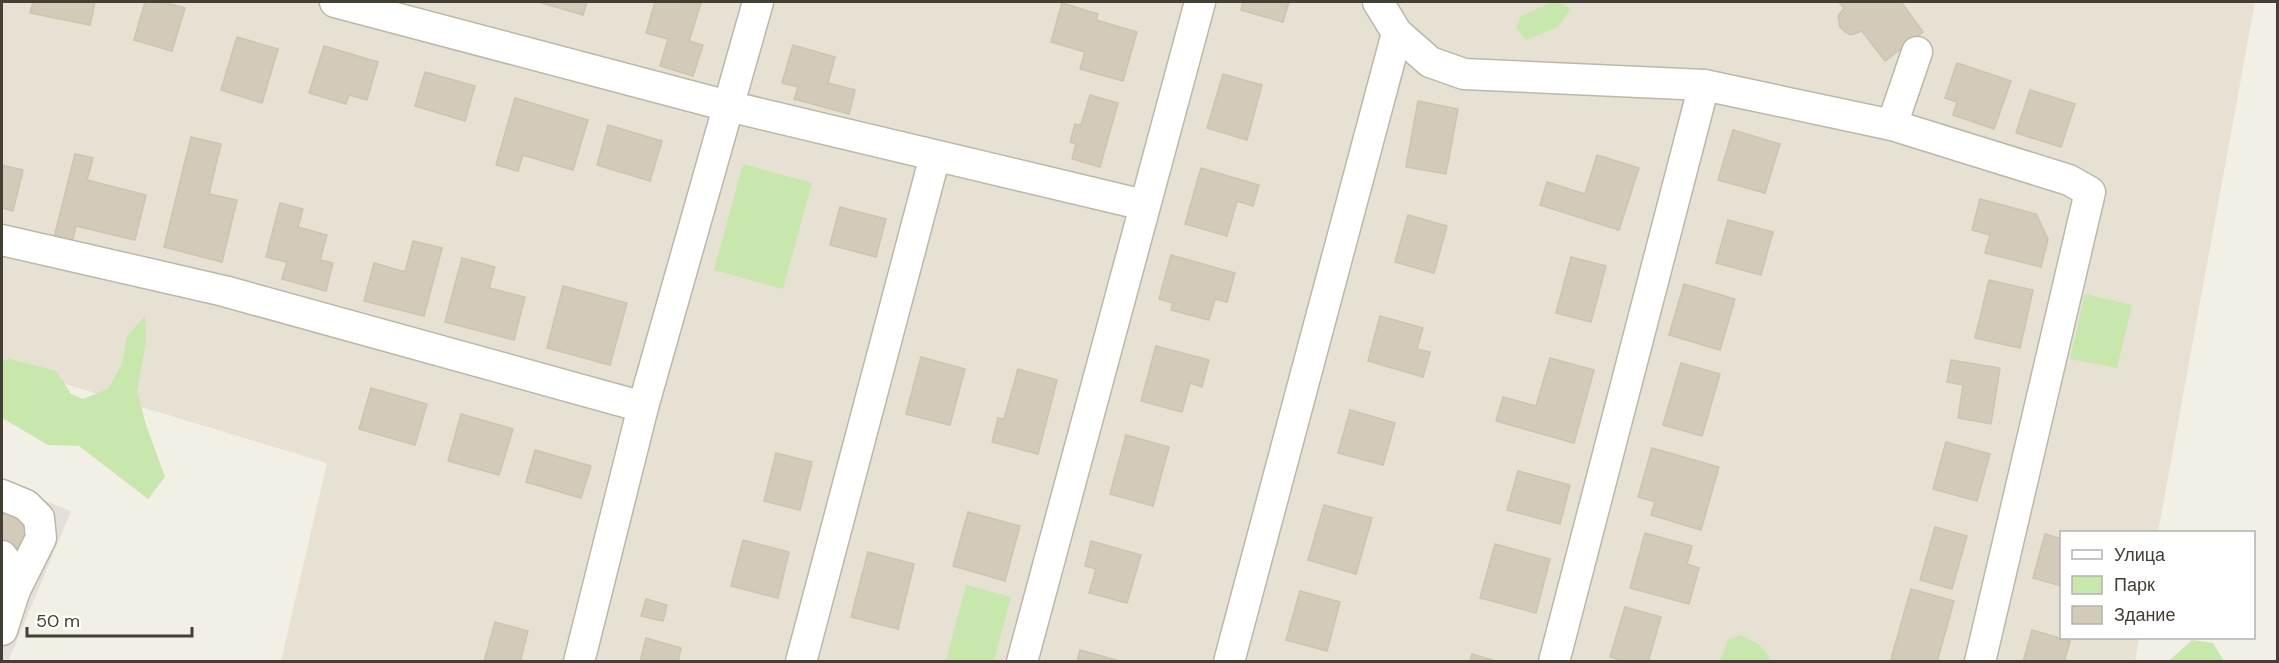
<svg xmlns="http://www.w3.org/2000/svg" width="2279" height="663" viewBox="0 0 2279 663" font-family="'DM Sans',sans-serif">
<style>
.residential{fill:#e6e1d2}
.industrial{fill:#e4e0d9}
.green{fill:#c8e7ac}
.building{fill:#d3cbb9;stroke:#cec3ad;stroke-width:1.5}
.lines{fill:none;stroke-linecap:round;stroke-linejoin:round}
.minor-casing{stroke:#bdb7a7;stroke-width:33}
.minor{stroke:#fff;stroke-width:30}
</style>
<rect width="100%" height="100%" fill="#f2efe4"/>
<polygon class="residential" points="2,2 2255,2 2158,532 2062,532 2062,638 2139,638 2135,662 281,661 327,463 2,365"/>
<polygon class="industrial" points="2,483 71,511 8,662 2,661"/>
<g class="green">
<polygon points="1552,2 1560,2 1571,9 1558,27 1526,40 1516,28 1521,16"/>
<polygon points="743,164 812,183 783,289 714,270"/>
<polygon points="2085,294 2132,305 2117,368 2070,359"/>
<polygon points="145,316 146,343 137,391 146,425 165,477 148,499 79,446 48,445 2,418 2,360 10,359 56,371 71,394 83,399 108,389 122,364 127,336"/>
<polygon points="966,585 1011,597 994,661 946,661"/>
<path d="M1740 635C1753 640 1767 648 1770 661H1720L1728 640Z"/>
<polygon points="2192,640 2213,643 2224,661 2169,661"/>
</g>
<g class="building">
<polygon points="33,2 95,2 90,25 30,13"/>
<polygon points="145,2 163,2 185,8 172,51 134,40"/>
<polygon points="539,2 587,2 583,15"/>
<polygon points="655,2 701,3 689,41 703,45 693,76 660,66 668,39 646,33"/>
<polygon points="1243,2 1289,2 1283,22 1241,10"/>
<polygon points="1839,2 1901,2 1923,32 1885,61 1862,31 1851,35 1845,32 1840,27 1838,16 1844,8"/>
<polygon points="1062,3 1098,14 1096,20 1137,32 1123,81 1080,69 1085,52 1051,42"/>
<polygon points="237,37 278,49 262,103 221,90"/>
<polygon points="793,45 835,57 828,83 855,90 849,114 794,99 798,87 782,83"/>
<polygon points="324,46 378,62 367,100 349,95 346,104 309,93"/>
<polygon points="1957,63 2011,81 1994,129 1953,115 1957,102 1945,98"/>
<polygon points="425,72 475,86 465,121 415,106"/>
<polygon points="1223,74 1262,85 1247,140 1207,128"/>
<polygon points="2030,90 2075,104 2061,147 2016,133"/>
<polygon points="1090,95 1118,103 1100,167 1072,159 1076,144 1070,142 1075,124 1081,125"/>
<polygon points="515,98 588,120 573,170 523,155 518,171 496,165"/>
<polygon points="1418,101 1458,109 1446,174 1406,167"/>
<polygon points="608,125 662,141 650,181 597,165"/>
<polygon points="1733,130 1780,144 1765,193 1718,180"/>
<polygon points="191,137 221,144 209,194 237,200 222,262 164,247"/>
<polygon points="75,154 93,158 87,180 146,195 135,240 76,226 72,243 54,238"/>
<polygon points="1597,155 1639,168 1619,230 1540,205 1547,182 1585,194"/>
<polygon points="2,165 23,170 13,211 2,208"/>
<polygon points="1201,168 1259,185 1253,206 1237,201 1227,236 1185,224"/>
<polygon points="1980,199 2036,214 2048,239 2041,267 1985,253 1990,235 1972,230"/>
<polygon points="280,203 303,209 298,227 327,235 320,260 333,263 326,291 282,279 287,262 266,257"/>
<polygon points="840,207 886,219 876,257 830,245"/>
<polygon points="1408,215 1447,226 1434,273 1395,262"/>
<polygon points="1728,220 1773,232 1761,275 1716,263"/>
<polygon points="413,241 442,248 424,316 364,301 374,263 405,272"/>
<polygon points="1171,255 1235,273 1227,302 1215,299 1209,320 1171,310 1173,303 1159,299"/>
<polygon points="1571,257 1606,266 1591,322 1556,313"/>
<polygon points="462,258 495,267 489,288 525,297 514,340 445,322"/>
<polygon points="1989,280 2033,290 2020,348 1975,338"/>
<polygon points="1684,284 1735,299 1720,350 1669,335"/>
<polygon points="563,286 627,303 610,365 547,348"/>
<polygon points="1380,316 1423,328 1417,349 1430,352 1423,377 1368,361"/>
<polygon points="1156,346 1209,360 1202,387 1190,383 1182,412 1141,401"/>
<polygon points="921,357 965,369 950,425 906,414"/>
<polygon points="1550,358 1594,370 1574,443 1496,421 1503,397 1536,406"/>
<polygon points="1951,360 2000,368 1991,424 1958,418 1963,385 1947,382"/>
<polygon points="1681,363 1720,374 1702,436 1663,425"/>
<polygon points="1018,369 1057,380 1038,454 992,442 998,418 1004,419"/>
<polygon points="371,388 427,404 415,445 359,429"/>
<polygon points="1350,410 1395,423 1383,465 1338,453"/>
<polygon points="461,414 513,429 499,475 448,461"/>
<polygon points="1126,435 1169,447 1153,506 1110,494"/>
<polygon points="1946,442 1990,454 1977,501 1933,489"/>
<polygon points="1652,448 1719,467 1701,530 1651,515 1655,502 1638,497"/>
<polygon points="535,450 591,466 581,498 526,482"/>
<polygon points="776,453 812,462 800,510 764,501"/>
<polygon points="1518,471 1570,485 1560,524 1507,510"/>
<polygon points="1324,505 1372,518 1356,574 1308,560"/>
<polygon points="2,511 30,522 20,549 2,542"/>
<polygon points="968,512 1020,526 1005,581 953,566"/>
<polygon points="1935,527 1967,536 1952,589 1920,580"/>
<polygon points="1645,533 1692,546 1687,564 1699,568 1689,604 1630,588"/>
<polygon points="2045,534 2062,539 2062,586 2033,578"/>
<polygon points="743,540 789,552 778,598 731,586"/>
<polygon points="1091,541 1141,555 1127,603 1089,593 1096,569 1085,566"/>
<polygon points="1495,544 1550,559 1536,613 1480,598"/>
<polygon points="868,552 914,564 898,629 851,617"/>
<polygon points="1911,589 1954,601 1937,662 1900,662 1891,659"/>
<polygon points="1300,591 1340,602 1327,651 1286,640"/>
<polygon points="646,599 667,605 663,621 641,616"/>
<polygon points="1625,607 1661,617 1648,662 1626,662 1610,657"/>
<polygon points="495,622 528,631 520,662 484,662"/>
<polygon points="2032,630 2070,641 2064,662 2023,662"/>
<polygon points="646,638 681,648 678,662 640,662"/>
<polygon points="1080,650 1123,662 1077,662"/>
<polygon points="1472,654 1499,662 1470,662"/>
</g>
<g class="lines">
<g class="minor-casing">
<g id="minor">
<polyline points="335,2 728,106 1144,205"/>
<polyline points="1378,2 1397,33 1430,62 1464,74 1704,85 1892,125 2069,180 2090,192 1980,662"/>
<polyline points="1892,125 1917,52"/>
<polyline points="2,240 224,291 643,407"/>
<polyline points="2,495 26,505 39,518 41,538 15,590 2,630"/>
<polyline points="2,556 11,569 15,590"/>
<polyline points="579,662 643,407 758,2"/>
<polyline points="801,662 935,156"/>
<polyline points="1022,662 1200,2"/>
<polyline points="1229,662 1397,33"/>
<polyline points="1554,662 1704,85"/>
</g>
</g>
<use href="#minor" class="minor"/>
</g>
<rect width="2279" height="663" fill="none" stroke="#443f34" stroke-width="6"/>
<rect x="2060" y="531" width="195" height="108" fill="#ffffff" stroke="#b4b2ae" stroke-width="1.5"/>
<rect x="2072" y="550" width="30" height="9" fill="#ffffff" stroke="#b4b2ae" stroke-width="1.5"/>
<text x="2114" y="561" font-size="18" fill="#443f34">Улица</text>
<rect x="2072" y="576" width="30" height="18" fill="#c8e7ac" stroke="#b4b2ae" stroke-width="1.5"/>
<text x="2114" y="591" font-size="18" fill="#443f34">Парк</text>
<rect x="2072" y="606" width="30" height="18" fill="#d3cbb9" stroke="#b4b2ae" stroke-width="1.5"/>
<text x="2114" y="621" font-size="18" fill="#443f34">Здание</text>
<path d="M27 627v9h165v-9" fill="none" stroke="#443f34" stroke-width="3"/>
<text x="36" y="627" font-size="18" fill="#443f34" stroke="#ffffff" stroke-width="4.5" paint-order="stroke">50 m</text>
</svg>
